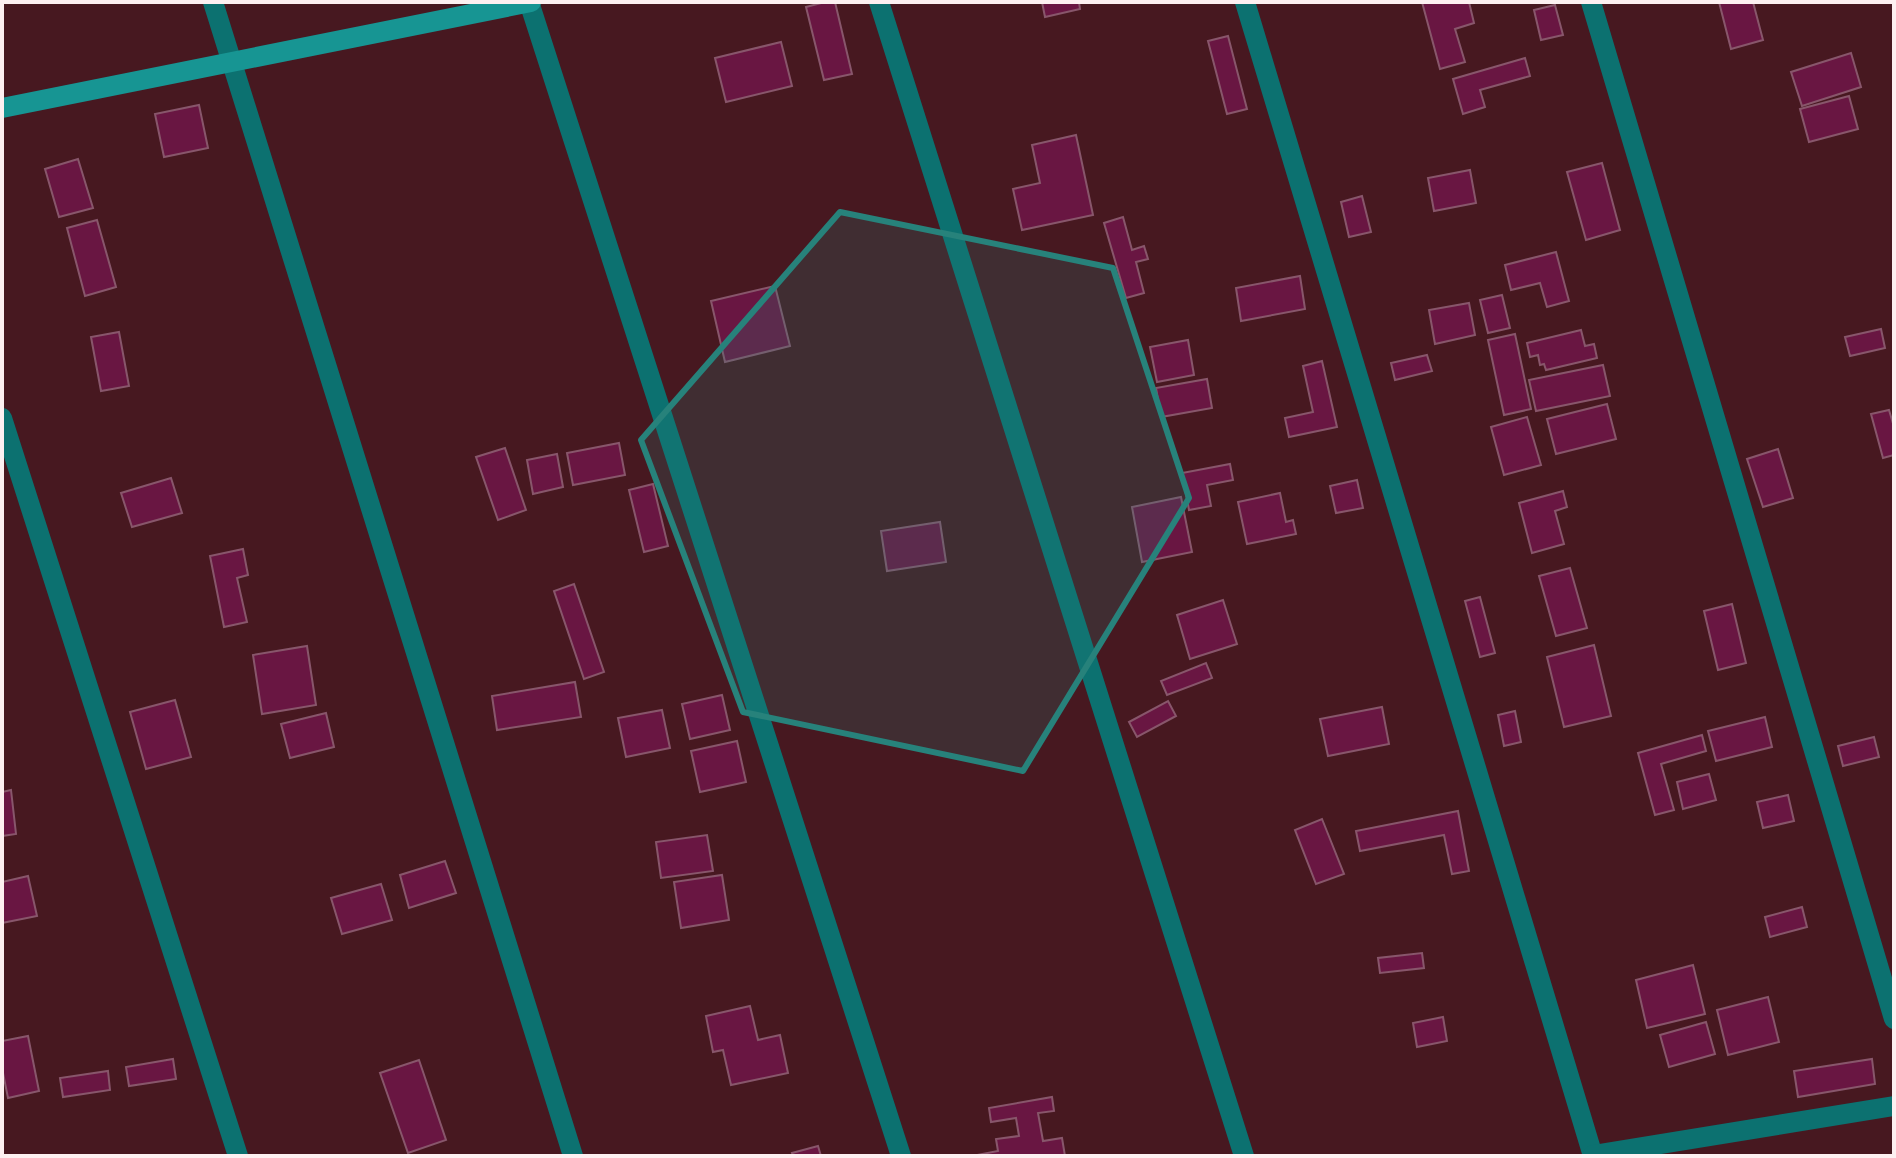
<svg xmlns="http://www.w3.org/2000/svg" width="1896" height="1158" viewBox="0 0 1896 1158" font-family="'Sofia Sans Condensed',sans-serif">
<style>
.building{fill:#691642;stroke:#88566b;stroke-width:2}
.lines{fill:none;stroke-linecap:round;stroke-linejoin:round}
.street{stroke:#0c7170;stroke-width:20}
.secondary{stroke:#179593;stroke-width:20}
.marked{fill:#27827b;fill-opacity:0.2;stroke:#27827b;stroke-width:6;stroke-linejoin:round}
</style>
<rect width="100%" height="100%" fill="#471820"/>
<g class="building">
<polygon points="825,2 835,2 852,74 824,80 806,7"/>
<polygon points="1042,2 1079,2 1080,9 1045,17"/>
<polygon points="1422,2 1469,2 1474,23 1455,29 1465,62 1440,69"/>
<polygon points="1719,2 1753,2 1763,40 1731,49"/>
<polygon points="1555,5 1563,35 1541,40 1534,10"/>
<polygon points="1228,36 1247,109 1227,114 1208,41"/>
<polygon points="781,42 792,86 726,102 715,58"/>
<polygon points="1851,53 1861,87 1802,106 1791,72"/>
<polygon points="1525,58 1530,76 1480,90 1485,107 1463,114 1453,79"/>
<polygon points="1849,96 1858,129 1809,142 1800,109"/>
<polygon points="199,105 208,148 164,157 155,114"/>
<polygon points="1076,135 1093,215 1022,230 1013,189 1040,183 1032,145"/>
<polygon points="78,159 93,208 59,217 45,169"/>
<polygon points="1602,163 1620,230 1586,240 1567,172"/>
<polygon points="1470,170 1476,203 1434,211 1428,178"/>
<polygon points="1362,196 1371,232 1349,237 1341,202"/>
<polygon points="1123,217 1132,250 1144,246 1148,259 1136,262 1144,293 1126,298 1104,223"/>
<polygon points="97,220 116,287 85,296 67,228"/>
<polygon points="1556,252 1569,301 1547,307 1540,283 1511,290 1505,265"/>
<polygon points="1300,276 1305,309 1241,321 1236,288"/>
<polygon points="775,286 790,346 725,362 711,301"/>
<polygon points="1502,295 1510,328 1488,333 1480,300"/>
<polygon points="1469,303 1475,335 1435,344 1429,310"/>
<polygon points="1881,329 1885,348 1850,356 1845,337"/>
<polygon points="1581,330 1585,346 1594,344 1597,358 1546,370 1544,364 1540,365 1538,355 1530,357 1527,343"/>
<polygon points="119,332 129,386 101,391 91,337"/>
<polygon points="1515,334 1531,409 1504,415 1488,340"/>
<polygon points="1188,340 1194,375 1157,382 1150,347"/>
<polygon points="1427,355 1432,371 1395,380 1391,363"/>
<polygon points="1322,361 1337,427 1289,437 1285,418 1313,412 1303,366"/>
<polygon points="1603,365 1610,396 1536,411 1529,380"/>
<polygon points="1207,379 1212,408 1161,417 1156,388"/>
<polygon points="1607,404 1616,439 1556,454 1547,419"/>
<polygon points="1889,410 1894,427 1894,455 1883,458 1871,414"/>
<polygon points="1527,417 1541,465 1504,475 1491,427"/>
<polygon points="619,443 625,475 573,485 567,453"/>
<polygon points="505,448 526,510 498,520 476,457"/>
<polygon points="1778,449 1793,498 1763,507 1747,459"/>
<polygon points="557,454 563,487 533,494 527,460"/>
<polygon points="1230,464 1233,480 1207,485 1211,506 1189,510 1182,473"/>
<polygon points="171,478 182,513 132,527 121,493"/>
<polygon points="1357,480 1363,508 1336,513 1330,486"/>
<polygon points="653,484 668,546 644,552 629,490"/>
<polygon points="1563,491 1567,507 1555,511 1564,544 1532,553 1519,503"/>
<polygon points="1280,493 1286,522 1293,520 1296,534 1247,544 1238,502"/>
<polygon points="1181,497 1192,552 1142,562 1132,507"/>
<polygon points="940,522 946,562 887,571 881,531"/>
<polygon points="243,549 248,575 237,578 247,622 224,627 210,556"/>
<polygon points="1570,568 1587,628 1556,636 1539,576"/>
<polygon points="574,584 604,672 584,679 554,591"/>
<polygon points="1480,597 1495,653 1480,657 1465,601"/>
<polygon points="1223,600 1237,644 1190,659 1177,615"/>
<polygon points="1732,604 1746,663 1718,670 1704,611"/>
<polygon points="1594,645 1611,716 1564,727 1547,657"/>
<polygon points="307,646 316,705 262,714 253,655"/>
<polygon points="1206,663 1212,678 1167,695 1161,681"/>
<polygon points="575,682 581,717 497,730 492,696"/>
<polygon points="722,695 730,730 690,739 682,704"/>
<polygon points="175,700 191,757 146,769 130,712"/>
<polygon points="1168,701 1176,716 1137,737 1129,722"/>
<polygon points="1382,707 1389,744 1328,756 1320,719"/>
<polygon points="662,710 670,748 626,757 618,718"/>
<polygon points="1515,711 1521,742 1504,746 1498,715"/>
<polygon points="326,713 334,747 290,758 281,724"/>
<polygon points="1765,717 1772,747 1716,761 1708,731"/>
<polygon points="1702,735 1706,751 1661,764 1674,810 1655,815 1638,753"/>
<polygon points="1874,737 1879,757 1843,766 1838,746"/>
<polygon points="737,741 746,782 700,792 691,751"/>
<polygon points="1709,774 1716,800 1683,809 1677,782"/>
<polygon points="11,790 16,834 2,836 2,792"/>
<polygon points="1788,795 1794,821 1763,828 1757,802"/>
<polygon points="1458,811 1469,871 1452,874 1444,835 1360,851 1356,831"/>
<polygon points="1322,819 1344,874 1316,884 1295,830"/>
<polygon points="707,835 713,871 661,878 656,842"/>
<polygon points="445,861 456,893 409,908 400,875"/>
<polygon points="722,875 729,920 681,928 674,882"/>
<polygon points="28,876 37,916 2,923 2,882"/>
<polygon points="381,884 392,920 342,934 331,898"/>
<polygon points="1802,907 1807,927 1770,937 1765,917"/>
<polygon points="1422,953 1424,968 1380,973 1378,958"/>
<polygon points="1693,965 1705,1014 1647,1028 1636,980"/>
<polygon points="1768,997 1779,1042 1728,1055 1717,1010"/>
<polygon points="750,1006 758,1040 780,1035 788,1073 731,1085 723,1050 713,1052 706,1016"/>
<polygon points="1443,1017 1447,1041 1417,1047 1413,1023"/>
<polygon points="1706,1022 1715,1054 1669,1067 1660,1035"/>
<polygon points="28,1036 39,1091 8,1098 2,1068 2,1041"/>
<polygon points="173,1059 176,1079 129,1086 126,1067"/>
<polygon points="1872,1059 1875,1084 1798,1097 1794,1071"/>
<polygon points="419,1060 446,1140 408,1153 380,1073"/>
<polygon points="108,1071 110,1090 63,1097 60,1078"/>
<polygon points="1052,1097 1054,1111 1038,1113 1043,1141 1062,1138 1065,1156 972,1156 998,1151 996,1139 1019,1136 1016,1118 991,1122 989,1108"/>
<polygon points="818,1146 821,1156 793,1156 792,1153"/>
</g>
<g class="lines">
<g class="street">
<polyline points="213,2 573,1156"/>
<polyline points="529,2 901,1156"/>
<polyline points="879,2 1244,1156"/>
<polyline points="1245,2 1593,1156"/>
<polyline points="1591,2 1894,1019"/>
<polyline points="2,418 238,1156"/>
<polyline points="1593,1155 1894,1106"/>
</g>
<polyline class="secondary" points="2,108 531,2"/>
</g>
<path class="marked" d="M840 212 1113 268 1189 498 1023 771 743 712 641 440Z"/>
<rect width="1896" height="1158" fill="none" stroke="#fdf0f1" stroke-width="8"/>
</svg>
